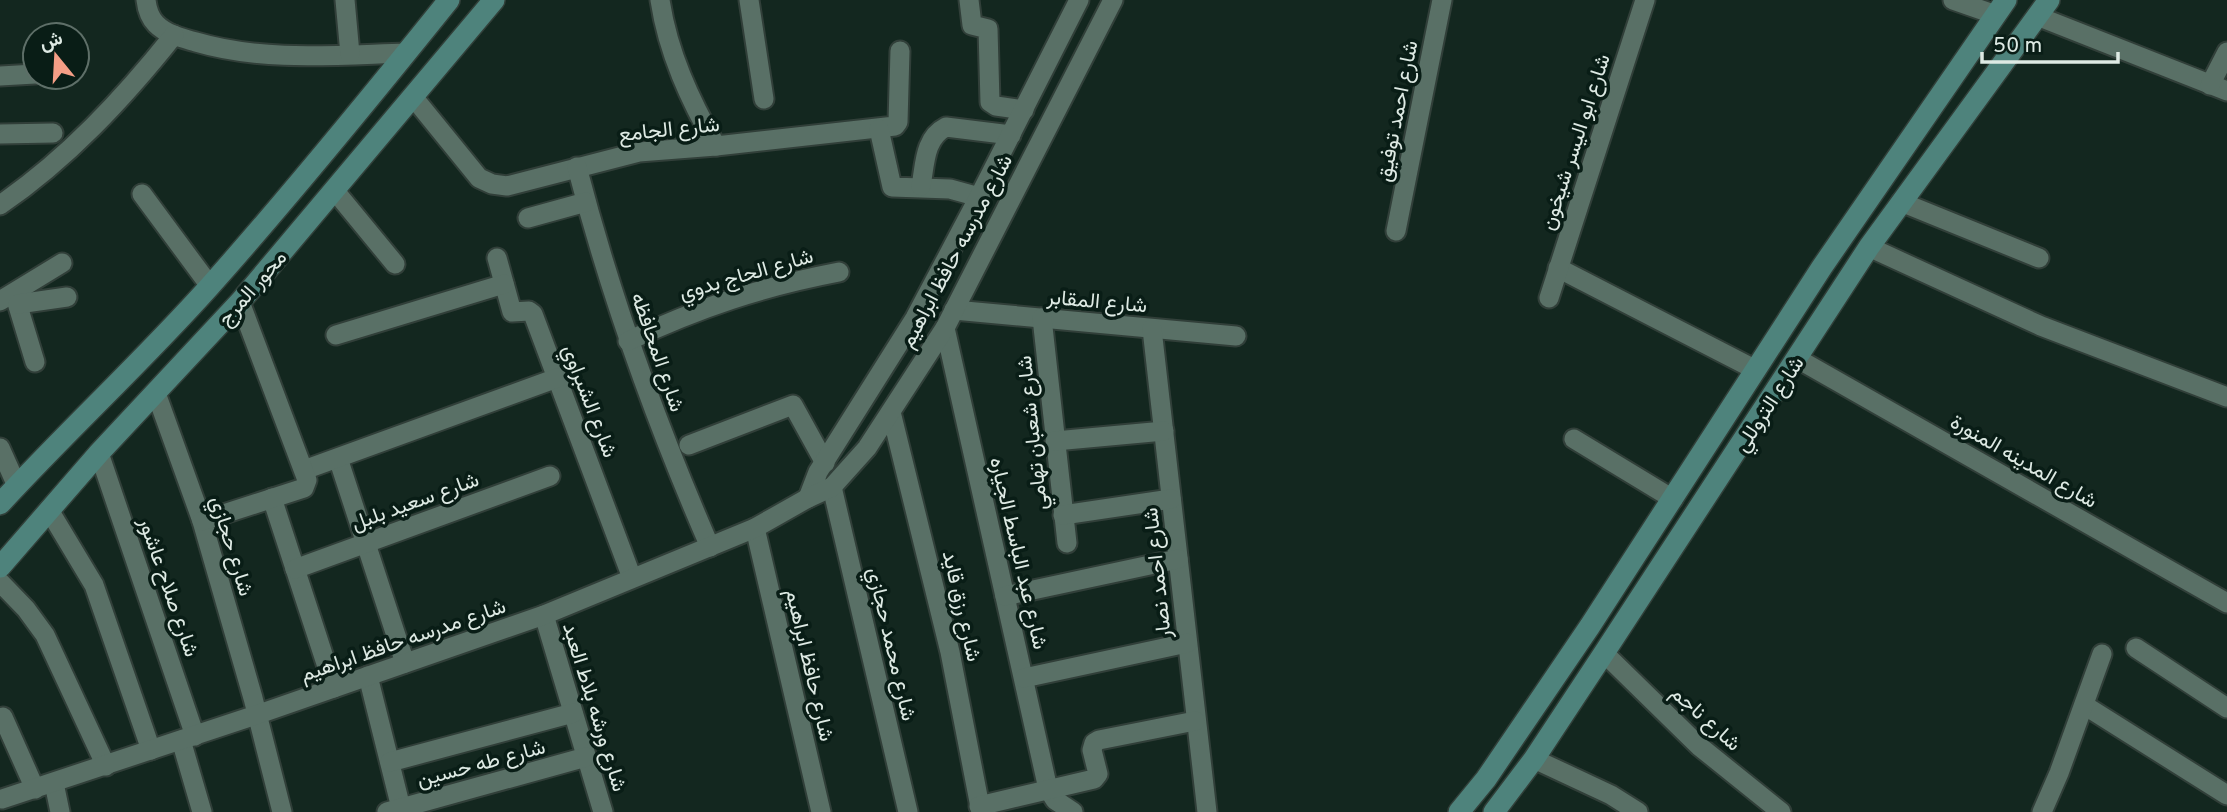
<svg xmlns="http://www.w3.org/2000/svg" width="2227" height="812" viewBox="0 0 2227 812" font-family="Overpass,Vazirmatn,sans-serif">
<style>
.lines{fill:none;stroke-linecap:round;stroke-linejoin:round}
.street-casing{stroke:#313f39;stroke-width:23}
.secondary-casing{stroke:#313f39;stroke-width:24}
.street{stroke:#597066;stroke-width:19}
.secondary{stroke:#4e837c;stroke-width:21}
.labels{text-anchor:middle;stroke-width:7;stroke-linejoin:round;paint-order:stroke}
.street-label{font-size:21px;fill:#deeae4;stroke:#091d16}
</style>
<rect width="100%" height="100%" fill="#13271f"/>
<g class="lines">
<g class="street-casing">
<g id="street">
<path d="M146 0C147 9 149 17 156 24 167 35 182 38 196 42 264 62 336 55 406 53"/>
<polyline points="345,0 350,54"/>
<path d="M660 0C668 53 690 100 716 146"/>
<polyline points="749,0 764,99"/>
<polyline points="969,0 972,25 988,29 990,102 996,106 1024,110"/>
<polyline points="1953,0 1996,15"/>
<polyline points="2037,16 2227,91"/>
<polyline points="0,76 35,74"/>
<polyline points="2210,85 2227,52"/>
<polyline points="414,98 479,178 492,184 507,186 639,152 716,146 895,126 898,122 900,51"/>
<polyline points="879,129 892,187 950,189 979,197"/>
<polyline points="0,134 53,133"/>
<path d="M577 167C611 298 656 423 710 547"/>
<path d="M921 186C925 165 924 138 946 127L1011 135"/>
<polyline points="335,191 395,264"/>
<polyline points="142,194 210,286"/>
<polyline points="1901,202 2039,258"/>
<path d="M0 205C67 159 123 99 174 35"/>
<polyline points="528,218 586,202"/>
<polyline points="1396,231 1442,0"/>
<polyline points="1869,247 2041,326 2227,397"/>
<polyline points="497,258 512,312 529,311 533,314 632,578"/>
<polyline points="1558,268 1756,370"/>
<polyline points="14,293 35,362"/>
<polyline points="1549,298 1645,0"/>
<polyline points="0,301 62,263"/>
<polyline points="18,304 67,297"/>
<polyline points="954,310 1236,336"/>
<polyline points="1042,318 1067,543"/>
<polyline points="945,328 1048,789 1055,800 1073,812"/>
<polyline points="1152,329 1207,812"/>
<polyline points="336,335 504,284"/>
<path d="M628 341C701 307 761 287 839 272"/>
<polyline points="1798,359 2227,603"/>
<polyline points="156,393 202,521 253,698 282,812"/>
<polyline points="891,412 950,652 981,812"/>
<polyline points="1574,439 1673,499"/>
<polyline points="1055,441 1164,431"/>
<polyline points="689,445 793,405 825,463"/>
<polyline points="0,448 17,486"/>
<polyline points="99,453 195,736"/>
<polyline points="338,458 405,663"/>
<polyline points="304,470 557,378"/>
<polyline points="832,487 908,812"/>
<polyline points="272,498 334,688"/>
<polyline points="808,498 818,472 915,318 979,197 1079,0"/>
<polyline points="49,510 94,585 151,750"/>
<polyline points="1063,515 1171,499"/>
<polyline points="202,521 304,488 307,480 240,302"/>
<polyline points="755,528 821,812"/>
<polyline points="295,569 550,476"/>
<polyline points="0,582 26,609 45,635 106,766"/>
<polyline points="1005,596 1178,559"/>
<polyline points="544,615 603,812"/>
<polyline points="2136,648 2227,708"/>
<polyline points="1604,653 1699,746 1781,812"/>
<polyline points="368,676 402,812"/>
<polyline points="1024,678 1187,643"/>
<polyline points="2084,705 2227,795"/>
<polyline points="3,717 35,789"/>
<polyline points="181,740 202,812"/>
<polyline points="1534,759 1611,795 1638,812"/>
<polyline points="390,762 573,713"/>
<polyline points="54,783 60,812"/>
<polyline points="2,799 256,715 544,615 755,528 808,498 832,487 867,448 945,328 1113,0"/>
<polyline points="979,806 1094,779 1098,774 1092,750 1094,743 1099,740 1195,721"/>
<polyline points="387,812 586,757"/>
<polyline points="2042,812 2059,773 2102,654"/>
</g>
</g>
<g class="secondary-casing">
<g id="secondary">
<path d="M0 504C68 430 143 361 210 286 293 193 371 97 449 0"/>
<polyline points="0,567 99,453 240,302 494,0"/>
<polyline points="1459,812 1486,779 1590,626 1822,267 2006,0"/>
<polyline points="1494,812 1534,759 1604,653 1869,247 2049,0"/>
</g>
</g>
<use href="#street" class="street"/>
<use href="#secondary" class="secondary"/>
</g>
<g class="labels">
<g class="street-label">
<text transform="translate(1397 111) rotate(-79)" y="7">شارع احمد توفيق</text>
<text transform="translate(669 129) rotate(-6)" y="7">شارع الجامع</text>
<text transform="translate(1575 142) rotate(-72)" y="7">شارع ابو اليسر شيخون</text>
<text transform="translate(956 251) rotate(-62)" y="7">شارع مدرسه حافظ ابراهيم</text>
<text transform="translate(746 274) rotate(-16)" y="7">شارع الحاج بدوي</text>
<text transform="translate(252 288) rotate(-49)" y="7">محور المرج</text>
<text transform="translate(1097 301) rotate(5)" y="7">شارع المقابر</text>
<text transform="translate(658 352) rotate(71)" y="7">شارع المحافظه</text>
<text transform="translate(590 401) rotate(69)" y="7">شارع الشبراوي</text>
<text transform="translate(1769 404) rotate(-57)" y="7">شارع التروللي</text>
<text transform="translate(1032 433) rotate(-96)" y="7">شارع شعبان تهامي</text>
<text transform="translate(2024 461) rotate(30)" y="7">شارع المدينه المنورة</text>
<text transform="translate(415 501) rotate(-20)" y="7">شارع سعيد بلبل</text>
<text transform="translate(232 546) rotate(73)" y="7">شارع حجازي</text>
<text transform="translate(1019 553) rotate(77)" y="7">شارع عبد الباسط الجياره</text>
<text transform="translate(1157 573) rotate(-96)" y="7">شارع احمد نصار</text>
<text transform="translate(169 587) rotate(71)" y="7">شارع صلاح عاشور</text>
<text transform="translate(962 606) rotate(77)" y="7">شارع رزق قايد</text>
<text transform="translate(403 640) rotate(-19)" y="7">شارع مدرسه حافظ ابراهيم</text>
<text transform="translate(892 644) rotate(77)" y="7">شارع محمد حجازي</text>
<text transform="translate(810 665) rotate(77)" y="7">شارع حافظ ابراهيم</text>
<text transform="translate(595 707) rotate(73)" y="7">شارع ورشه بلاط العبد</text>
<text transform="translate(1706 718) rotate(42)" y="7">شارع ناجم</text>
<text transform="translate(481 763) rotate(-15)" y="7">شارع طه حسين</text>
</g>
</g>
<g transform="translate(56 56) rotate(342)"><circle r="33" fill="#091d16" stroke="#5e6f68" stroke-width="2"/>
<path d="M0-5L12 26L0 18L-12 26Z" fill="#f49e86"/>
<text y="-10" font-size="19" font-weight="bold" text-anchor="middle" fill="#deeae4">ش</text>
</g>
<path d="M1982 52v10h136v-10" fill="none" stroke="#deeae4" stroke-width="3.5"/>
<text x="1993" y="52" font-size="21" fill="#deeae4" stroke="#091d16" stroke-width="5" paint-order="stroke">50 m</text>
</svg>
